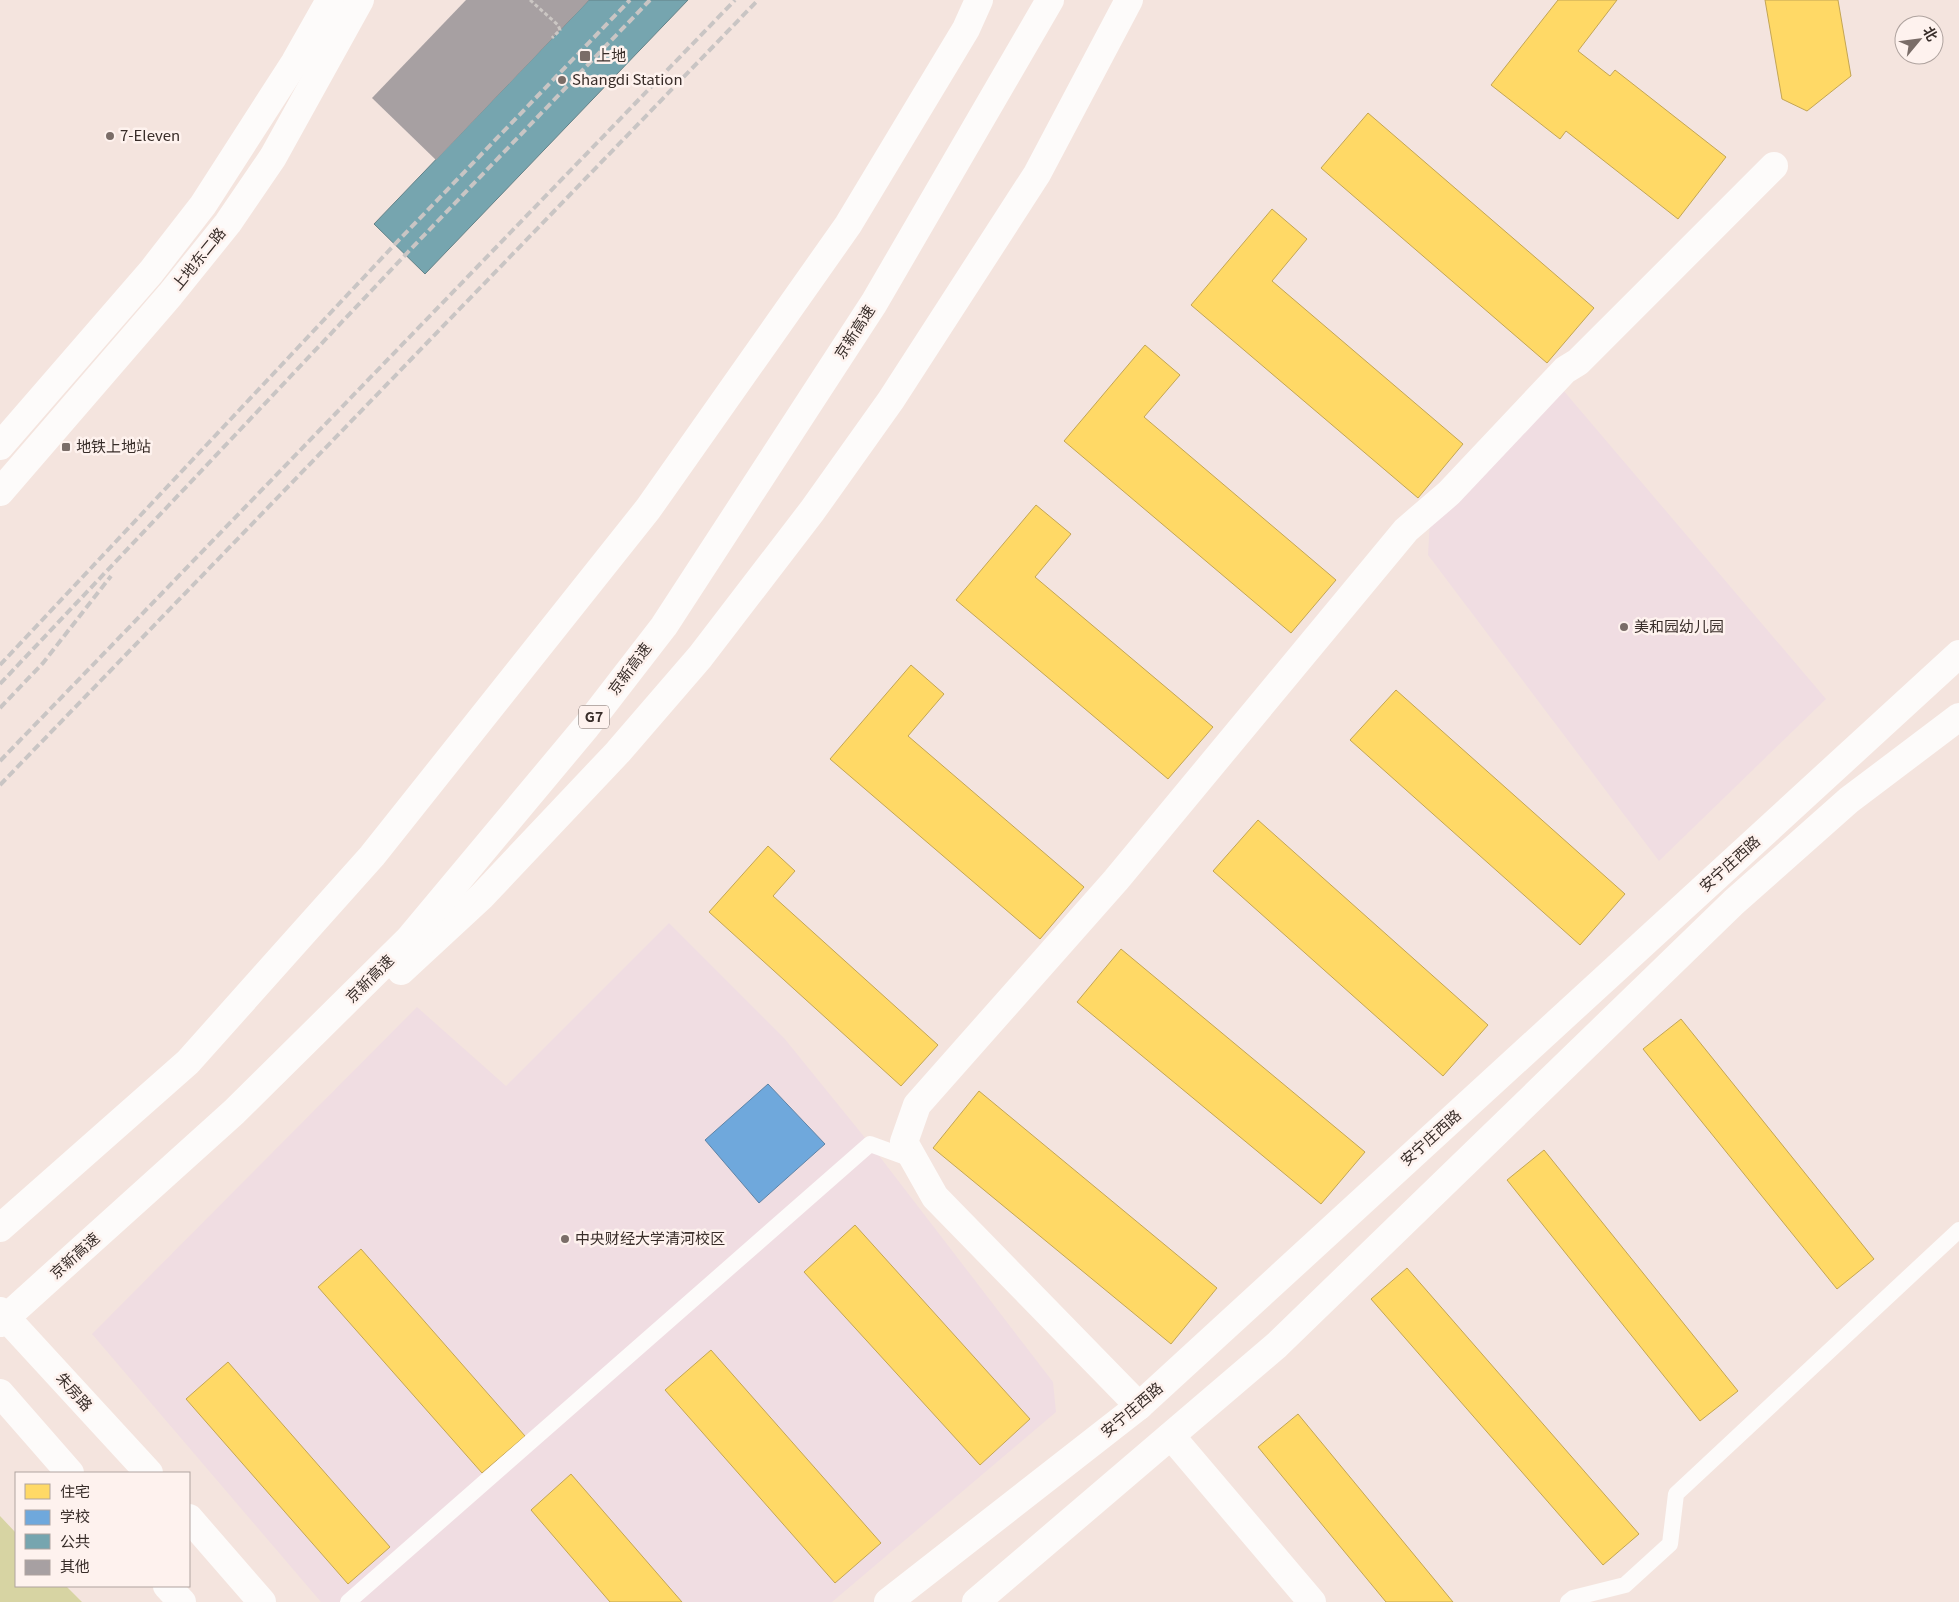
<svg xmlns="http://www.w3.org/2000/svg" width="1959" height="1602" viewBox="0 0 1959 1602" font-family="Georgia,'Noto Sans SC',serif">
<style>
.education{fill:#f0dde2}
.green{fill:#d7d4a3}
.homes{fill:#ffd966;stroke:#c3a554}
.schools{fill:#6fa8dc;stroke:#5e83a6}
.public{fill:#76a5af;stroke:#638187}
.building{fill:#a7a0a2}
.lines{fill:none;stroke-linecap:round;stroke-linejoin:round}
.path{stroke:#ccc7c4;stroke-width:3;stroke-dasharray:4 2.5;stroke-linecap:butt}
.service{stroke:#fdfbfa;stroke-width:16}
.minor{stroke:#fdfbfa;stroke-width:28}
.tertiary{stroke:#fdfbfa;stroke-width:28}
.secondary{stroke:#fdfbfa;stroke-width:28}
.motorway{stroke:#fdfbfa;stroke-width:28}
.rail{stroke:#c9c5c4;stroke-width:4;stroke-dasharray:8 4;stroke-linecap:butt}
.poi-dot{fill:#7a6d68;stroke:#fef2ee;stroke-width:2}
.labels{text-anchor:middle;stroke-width:5;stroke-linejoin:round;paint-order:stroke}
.shield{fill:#fef2ee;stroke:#736864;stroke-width:1}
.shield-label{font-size:14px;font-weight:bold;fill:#382d29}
.poi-label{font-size:15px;fill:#382d29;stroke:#fef2ee;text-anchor:start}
.street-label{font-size:15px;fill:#382d29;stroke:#fef2ee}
</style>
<rect width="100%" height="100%" fill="#f4e4de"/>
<g class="education">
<polygon points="1563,390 1826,699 1659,861 1428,555 1430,520"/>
<polygon points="669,923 784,1038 870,1144 1053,1382 1056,1412 832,1602 321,1602 92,1334 417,1007 506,1086"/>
</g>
<polygon class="green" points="0,1516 16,1533 16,1586 66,1586 82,1602 0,1602"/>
<g class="homes">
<polygon points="1558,0 1617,0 1578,51 1610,76 1615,70 1726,157 1678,219 1566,131 1560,139 1491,85"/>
<polygon points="1765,0 1838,0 1851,76 1807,111 1782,99"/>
<polygon points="1368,113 1594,308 1547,363 1321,168"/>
<polygon points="1272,209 1307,239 1272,281 1463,444 1418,498 1191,305"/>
<polygon points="1145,345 1180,375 1144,417 1336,580 1291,633 1064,441"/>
<polygon points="1036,505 1071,534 1035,577 1213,727 1168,779 956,600"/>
<polygon points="911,665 944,694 908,736 1084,887 1040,939 830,759"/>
<polygon points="1396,690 1625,894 1580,945 1350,740"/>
<polygon points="1258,820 1488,1025 1443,1076 1213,871"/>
<polygon points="768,846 795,871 773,896 938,1045 901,1086 709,912"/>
<polygon points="1121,949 1365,1152 1321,1204 1077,1002"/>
<polygon points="1681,1019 1874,1259 1837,1289 1643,1049"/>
<polygon points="979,1091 1217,1288 1171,1344 933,1148"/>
<polygon points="1544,1150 1738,1391 1700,1421 1507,1180"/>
<polygon points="855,1225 1030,1419 980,1465 804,1272"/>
<polygon points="361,1249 525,1436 482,1473 318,1287"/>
<polygon points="1407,1268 1639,1534 1603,1565 1371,1299"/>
<polygon points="711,1350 881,1543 835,1583 665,1390"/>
<polygon points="228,1362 390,1547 348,1584 186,1399"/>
<polygon points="1298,1414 1453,1602 1386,1602 1258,1447"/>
<polygon points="571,1474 682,1602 610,1602 531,1510"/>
</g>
<polygon class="schools" points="768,1084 825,1144 759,1203 705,1140"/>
<polygon class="public" points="589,0 688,0 425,274 374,224"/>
<polygon class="building" points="466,0 589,0 436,160 372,98"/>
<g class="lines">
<polyline class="path" points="530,0 558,25 560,30 552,38"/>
<g class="service">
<polyline points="348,1602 870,1144 914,1160"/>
<polyline points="1568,1602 1573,1598 1625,1585 1670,1544 1676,1494 1959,1230"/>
</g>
<g class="minor">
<polyline points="1139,1406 935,1197 904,1142 917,1105 1116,880 1406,530 1449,493 1565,370 1578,362 1774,166"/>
<polyline points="1171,1436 1312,1602"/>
</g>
<g class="tertiary">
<polyline points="0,446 151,272 203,205 295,62 330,0"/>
<polyline points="0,492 170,295 228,223 273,157 360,0"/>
<polyline points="0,1311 149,1473"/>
<polyline points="0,1393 70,1473"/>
<polyline points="189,1518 262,1602"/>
<polyline points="167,1586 182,1602"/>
</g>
<g class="secondary">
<polyline points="888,1602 1139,1406 1959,654"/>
<polyline points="976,1602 1277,1345 1734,902 1849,800 1959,717"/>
</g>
<g class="motorway">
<polyline points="401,971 482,896 618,752 700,657 812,511 891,400 1037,174 1129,0"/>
<polyline points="0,1228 188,1062 372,856 648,509 848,225 966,29 979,0"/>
<polyline points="0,1323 234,1112 409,939 586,727 664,626 874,303 1050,0"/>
</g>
<g class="rail">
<polyline points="0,665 397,242 630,0"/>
<polyline points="0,684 408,252 650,0"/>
<polyline points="0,708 43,663 111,576"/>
<polyline points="0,761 735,0"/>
<polyline points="0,785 758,0"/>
</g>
</g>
<g class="poi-dot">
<rect x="579" y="50" width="12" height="12" rx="2.5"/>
<circle cx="562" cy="80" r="5"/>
<circle cx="110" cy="136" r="5"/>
<rect x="61" y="442" width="10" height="10" rx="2.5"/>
<circle cx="1624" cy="627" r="5"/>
<circle cx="565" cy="1239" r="5"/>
</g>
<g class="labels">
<rect class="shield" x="579" y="705.5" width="30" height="23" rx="4"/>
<g class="shield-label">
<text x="594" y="722">G7</text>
</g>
<g class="poi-label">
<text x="596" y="61">上地</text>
<text x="572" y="85">Shangdi Station</text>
<text x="120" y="141">7-Eleven</text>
<text x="76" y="452">地铁上地站</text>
<text x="1634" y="632">美和园幼儿园</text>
<text x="575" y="1244">中央财经大学清河校区</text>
</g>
<g class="street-label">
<text transform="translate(199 259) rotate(-51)" y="5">上地东二路</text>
<text transform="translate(855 332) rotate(-57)" y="5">京新高速</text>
<text transform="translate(630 669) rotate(-53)" y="5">京新高速</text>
<text transform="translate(1730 864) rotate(-42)" y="5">安宁庄西路</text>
<text transform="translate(370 979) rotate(-45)" y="5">京新高速</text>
<text transform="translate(1431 1138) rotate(-42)" y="5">安宁庄西路</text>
<text transform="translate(75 1256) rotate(-42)" y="5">京新高速</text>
<text transform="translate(74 1392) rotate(48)" y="5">朱房路</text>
<text transform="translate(1132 1410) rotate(-40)" y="5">安宁庄西路</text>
</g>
</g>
<rect x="15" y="1472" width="175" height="115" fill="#fef2ee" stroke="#afa39f"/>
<rect x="25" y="1484" width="25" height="15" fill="#ffd966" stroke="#afa39f"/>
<text x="60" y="1497" font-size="15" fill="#382d29">住宅</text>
<rect x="25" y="1510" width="25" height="15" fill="#6fa8dc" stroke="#afa39f"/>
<text x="60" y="1522" font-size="15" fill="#382d29">学校</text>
<rect x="25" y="1534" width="25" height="15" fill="#76a5af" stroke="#afa39f"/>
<text x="60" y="1547" font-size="15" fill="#382d29">公共</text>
<rect x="25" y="1560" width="25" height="15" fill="#a7a0a2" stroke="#afa39f"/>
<text x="60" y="1572" font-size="15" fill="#382d29">其他</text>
<g transform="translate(1919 40) rotate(61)"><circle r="24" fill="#fef2ee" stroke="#afa39f"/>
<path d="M0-4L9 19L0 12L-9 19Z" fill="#7a6d68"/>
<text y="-8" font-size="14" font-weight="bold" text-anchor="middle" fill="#382d29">北</text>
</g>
</svg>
